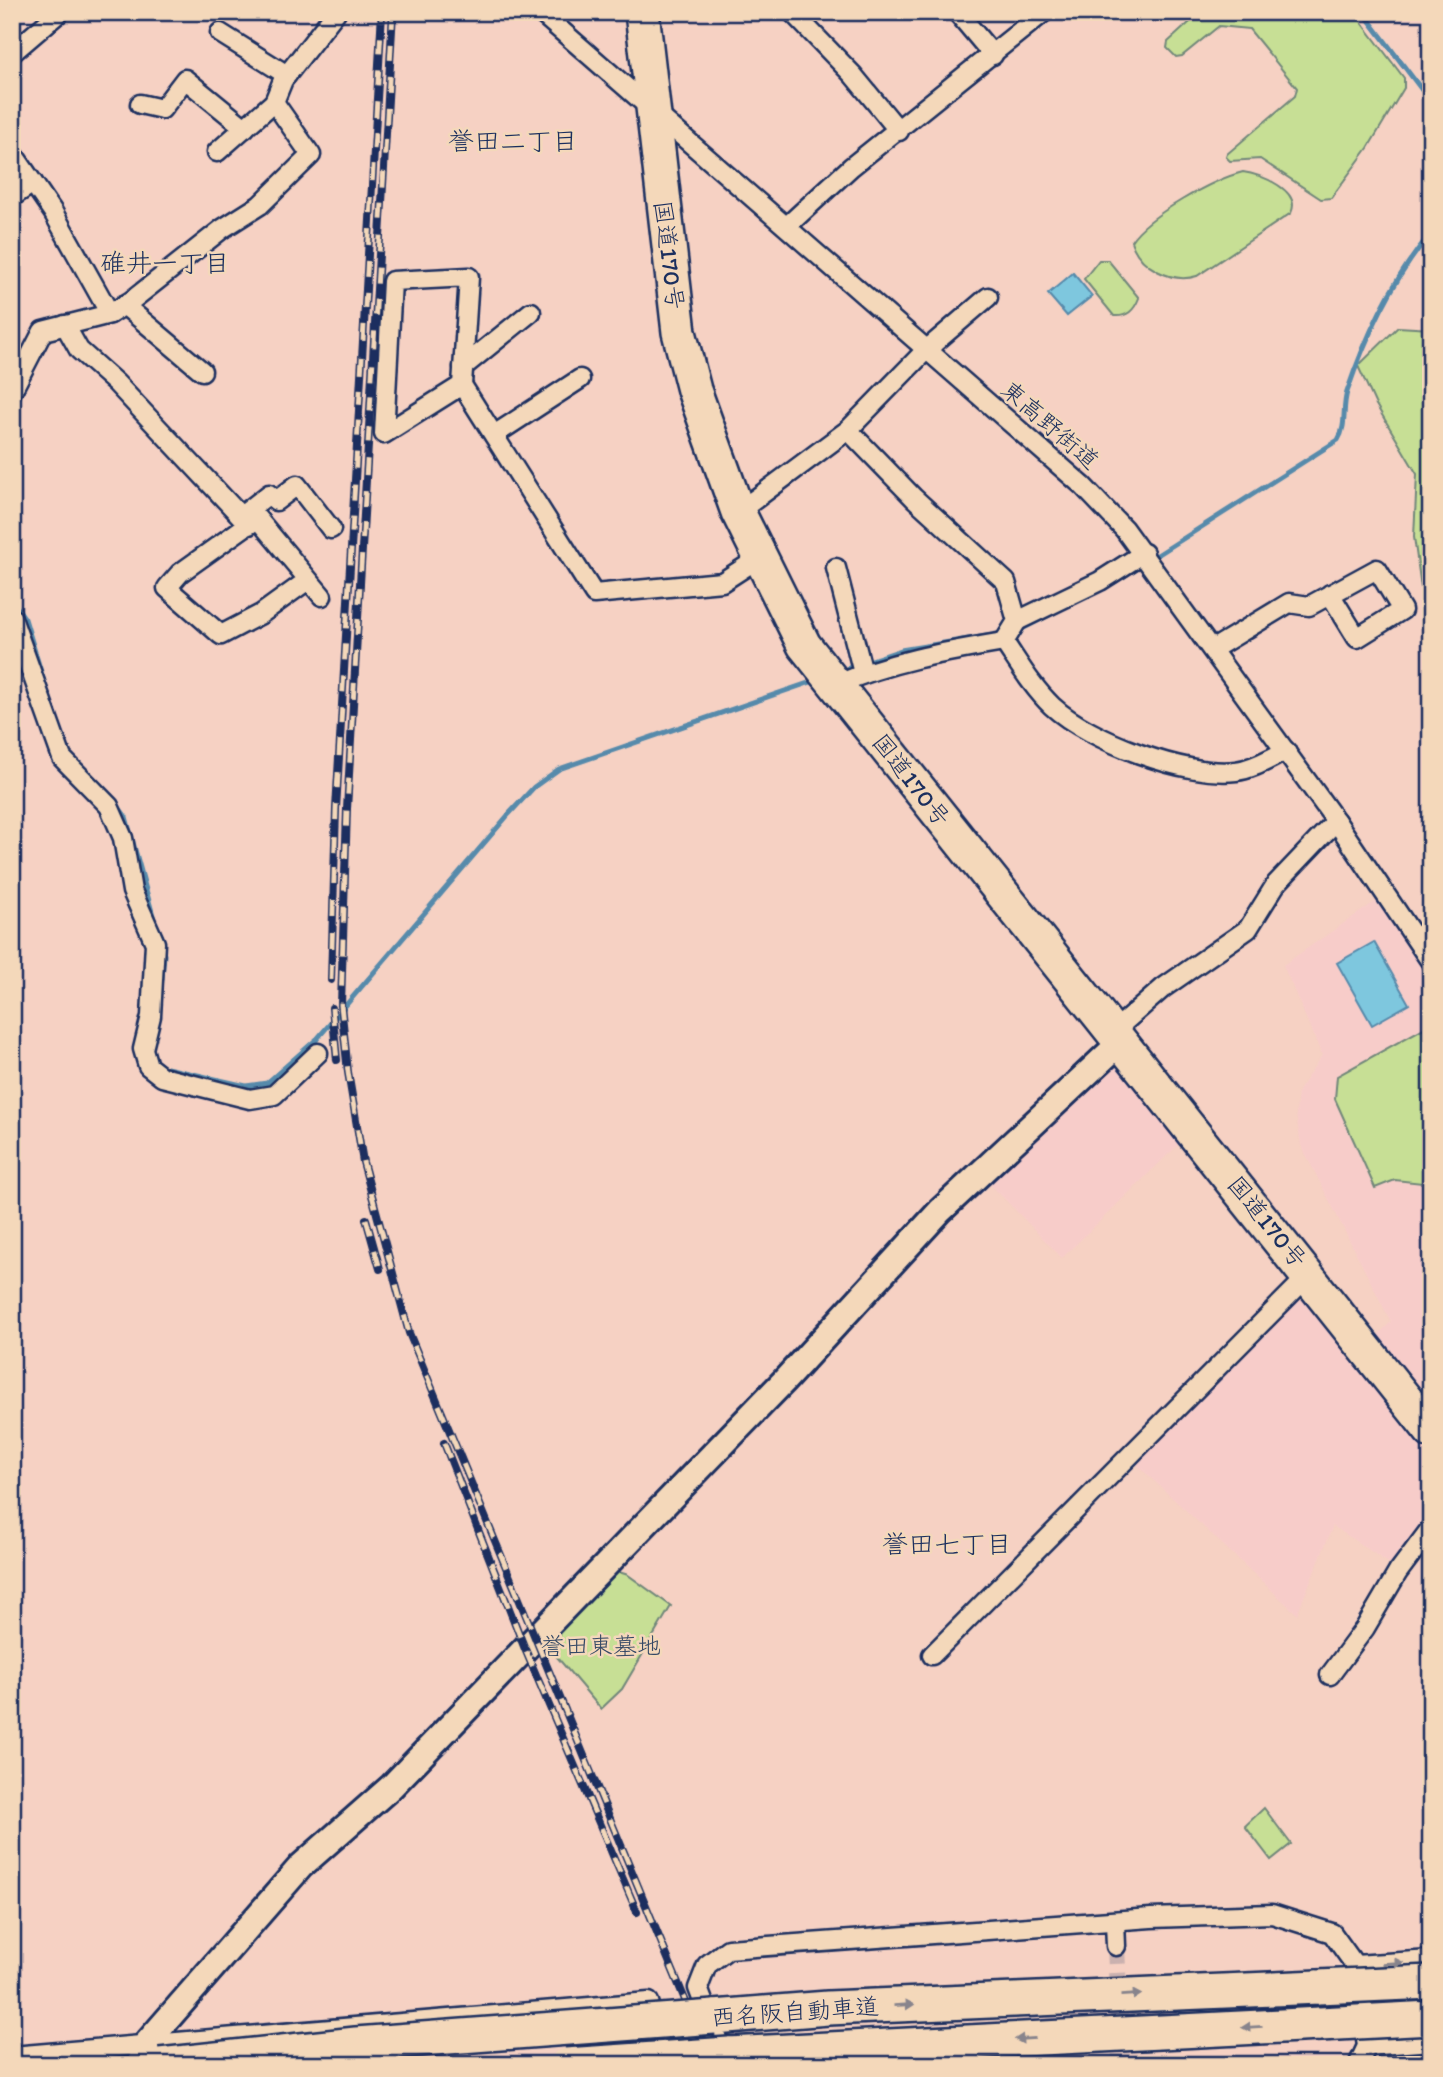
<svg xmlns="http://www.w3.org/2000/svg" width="1443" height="2077" viewBox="0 0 1443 2077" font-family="Itim,'Klee One',sans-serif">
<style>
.built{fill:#f7ccc9}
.green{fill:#c7df95;stroke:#71877a;stroke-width:2}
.water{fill:#7ec7de;stroke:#568aab;stroke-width:2}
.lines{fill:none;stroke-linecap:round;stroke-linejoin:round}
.stream{stroke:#568aab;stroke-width:5}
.street-tunnel{stroke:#cab1af;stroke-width:18;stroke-dasharray:18 9;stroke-linecap:butt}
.street-casing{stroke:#1b2f5e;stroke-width:23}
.secondary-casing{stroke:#1b2f5e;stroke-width:30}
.highway-casing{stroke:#1b2f5e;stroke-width:38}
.street{stroke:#f4d8ba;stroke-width:18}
.secondary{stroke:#f4d8ba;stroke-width:24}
.highway{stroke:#f4d8ba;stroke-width:33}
.rail-casing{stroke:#1b2f5e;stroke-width:8}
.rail{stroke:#f4d8ba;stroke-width:5;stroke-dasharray:16;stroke-linecap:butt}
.highway-bridge-casing{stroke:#1b2f5e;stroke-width:38;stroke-linecap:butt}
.highway-bridge{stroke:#f4d8ba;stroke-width:33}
.oneway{fill:#88848c}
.labels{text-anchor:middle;stroke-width:5;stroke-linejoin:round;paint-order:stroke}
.street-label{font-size:24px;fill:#1b2f5e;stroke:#f4d8ba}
.park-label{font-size:24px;fill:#354966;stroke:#f4d8ba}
.neighbourhood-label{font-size:26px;fill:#1b2f5e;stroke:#f4d8ba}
</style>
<rect width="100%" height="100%" fill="#f6d1c3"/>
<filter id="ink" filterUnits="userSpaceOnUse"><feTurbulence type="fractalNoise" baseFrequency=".0143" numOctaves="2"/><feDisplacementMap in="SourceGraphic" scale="14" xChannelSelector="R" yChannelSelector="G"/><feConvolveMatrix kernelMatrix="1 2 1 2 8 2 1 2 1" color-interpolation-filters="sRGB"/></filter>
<g filter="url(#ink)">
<g class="built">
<polygon points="1379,899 1431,982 1431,1416 1372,1341 1391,1322 1301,1145 1296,1114 1298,1091 1322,1055 1283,965"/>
<polygon points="1123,1065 1180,1143 1062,1258 988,1182 1104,1067"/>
<polygon points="1298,1293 1431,1453 1431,1516 1417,1532 1396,1568 1333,1526 1297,1614 1136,1464"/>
</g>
<g class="green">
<polygon points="1201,12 1354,12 1404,78 1404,88 1368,148 1331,198 1321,199 1260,159 1230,161 1226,157 1227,154 1295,96 1297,88 1249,29 1219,26 1182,56 1176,57 1167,48 1168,42"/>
<path d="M1243 172C1261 174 1302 191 1291 213L1197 276C1172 284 1139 267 1131 241 1147 216 1214 179 1243 172Z"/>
<path d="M1099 260H1108L1139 298C1134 311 1127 317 1114 316L1084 279Z"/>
<polygon points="1398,327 1431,329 1431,659 1414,537 1417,474 1375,403 1358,366"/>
<polygon points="1431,1024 1431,1184 1395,1180 1375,1188 1335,1099 1337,1076"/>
<polygon points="616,1571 628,1575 671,1606 622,1689 601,1709 546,1644"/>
<polygon points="1264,1808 1291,1844 1271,1860 1245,1826"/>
</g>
<g class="water">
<polygon points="1073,273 1092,296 1067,316 1048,294"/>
<polygon points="1374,942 1409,1004 1372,1025 1337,963"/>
</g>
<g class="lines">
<g class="stream">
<polyline points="1363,12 1431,102"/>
<path d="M1115 582 1338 440C1347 426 1342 408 1347 392 1366 336 1393 278 1431 233"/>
<polyline points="12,600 25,619 45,685"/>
<polyline points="1018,631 1059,610"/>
<polyline points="848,668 901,650 1005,633"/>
<polyline points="110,795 126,817 155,923"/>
<polyline points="159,1012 164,955 162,946"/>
<polyline points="158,1066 246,1086 267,1083 317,1039 509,814 534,787 559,769 814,681"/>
</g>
<polyline class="street-tunnel" points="1116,1946 1121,2065"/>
<g class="street-casing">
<g id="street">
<polyline points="540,12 1083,486 1124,529 1336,821 1431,962"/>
<polyline points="792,12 853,75 899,131"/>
<polyline points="957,12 993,55"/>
<polyline points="220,33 287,75"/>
<polyline points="12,53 60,12"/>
<polyline points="140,104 162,109 185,79 245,128"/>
<polyline points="12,152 53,212 110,314 43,331 12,391"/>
<polyline points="217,152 274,102 283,80 336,12"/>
<polyline points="12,197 33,183"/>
<polyline points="787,226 851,167 1044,12"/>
<polyline points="124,305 202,371"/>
<polyline points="110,314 131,301 222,229 260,205 311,155 274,102"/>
<polyline points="65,325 79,350 116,383 249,525"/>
<polyline points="463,367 531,312"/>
<polyline points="462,385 384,434 392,281 469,277 462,385 594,594 722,582 759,558"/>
<path d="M848 430 914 498 1006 582 1017 621 1004 642C1019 664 1033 688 1052 706 1090 741 1186 777 1236 771 1254 769 1270 758 1286 751"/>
<polyline points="494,435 580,379"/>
<polyline points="738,512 848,430 926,350 988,297"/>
<polyline points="241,516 269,494 276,501 297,485 331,529"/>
<polyline points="836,568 863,673"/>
<polyline points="308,580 261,614 221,635 167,588 180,573 257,518 322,596"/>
<polyline points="12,618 62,758 109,806 123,838 132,891 155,943 151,1016 143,1049 148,1066 162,1077 250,1099 274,1095 318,1053"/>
<polyline points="1017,621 1100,581 1144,553"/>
<polyline points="1213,649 1289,603 1309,606 1377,569 1402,610 1357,638 1330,594"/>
<path d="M836 685C890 661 945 652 1004 642"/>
<polyline points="1114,1031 1163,988 1248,929 1276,884 1336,821"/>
<polyline points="932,1655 1309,1275"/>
<polyline points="1330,1675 1365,1628 1398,1572 1431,1528"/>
<polyline points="1115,1922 1116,1946"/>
<polyline points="1355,1965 1431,1960"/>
<polyline points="1367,2046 1431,2041"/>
<polyline points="12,2056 649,2002 668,2064"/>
<polyline points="725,2060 698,1988 707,1965 728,1949 1151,1918 1272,1914 1332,1933 1355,1965 1367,2046 1358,2065"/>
<polyline points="135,2065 146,2044"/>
</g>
</g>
<g class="secondary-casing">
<polyline id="secondary" points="146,2044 301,1866 392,1786 784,1381 940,1211 1122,1041"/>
</g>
<g class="highway-casing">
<g id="highway">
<polyline points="642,12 679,332 694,390 738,512 804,645 1431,1431"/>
<polyline points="714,2017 828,2008 1318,1987"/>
<polyline points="729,2054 1320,2024"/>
</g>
</g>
<use href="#street" class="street"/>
<use href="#secondary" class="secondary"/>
<use href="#highway" class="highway"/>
<g class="rail-casing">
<g id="rail">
<polyline points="393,12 347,809 341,1005 348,1072 363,1162 409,1333 712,2065"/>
<polyline points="331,980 336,809 382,12"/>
<polyline points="332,1008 337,1060"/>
<polyline points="366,1219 380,1269"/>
<polyline points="444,1443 525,1649 637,1912"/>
</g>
</g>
<use href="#rail" class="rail"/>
<g class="highway-bridge-casing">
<g id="highway-bridge">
<polyline points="1318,1987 1431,1982"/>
<polyline points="1320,2024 1431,2018"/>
<polyline points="160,2065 356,2044 714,2017"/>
<polyline points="566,2065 729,2054"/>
</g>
</g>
<use href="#highway-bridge" class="highway-bridge"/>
</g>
<defs><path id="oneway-solid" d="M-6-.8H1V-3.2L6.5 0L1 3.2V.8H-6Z" transform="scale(1.75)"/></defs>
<g class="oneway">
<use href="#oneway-solid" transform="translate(1393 1963) rotate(-4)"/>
<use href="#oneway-solid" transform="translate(1131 1995) rotate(-3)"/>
<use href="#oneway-solid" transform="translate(904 2005) rotate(-3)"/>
<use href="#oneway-solid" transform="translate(1252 2027) rotate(177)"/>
<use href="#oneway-solid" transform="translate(1025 2039) rotate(177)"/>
</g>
</g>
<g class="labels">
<g class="street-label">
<text transform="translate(669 255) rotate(83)" y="8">国道170号</text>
<text transform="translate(1050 425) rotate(41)" y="8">東高野街道</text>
<text transform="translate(911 780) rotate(52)" y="8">国道170号</text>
<text transform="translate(1267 1222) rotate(51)" y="8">国道170号</text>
<text transform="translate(795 2012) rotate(-4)" y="8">西名阪自動車道</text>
</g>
<g class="park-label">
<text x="601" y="1654">誉田東墓地</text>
</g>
<g class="neighbourhood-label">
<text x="513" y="150">誉田二丁目</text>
<text x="165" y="272">碓井一丁目</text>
<text x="947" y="1553">誉田七丁目</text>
</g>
</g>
<rect width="1443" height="2077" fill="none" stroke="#f4d8ba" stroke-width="42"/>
<rect x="21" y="21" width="1401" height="2035" fill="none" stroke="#1b2f5e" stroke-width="2.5" filter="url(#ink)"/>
</svg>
